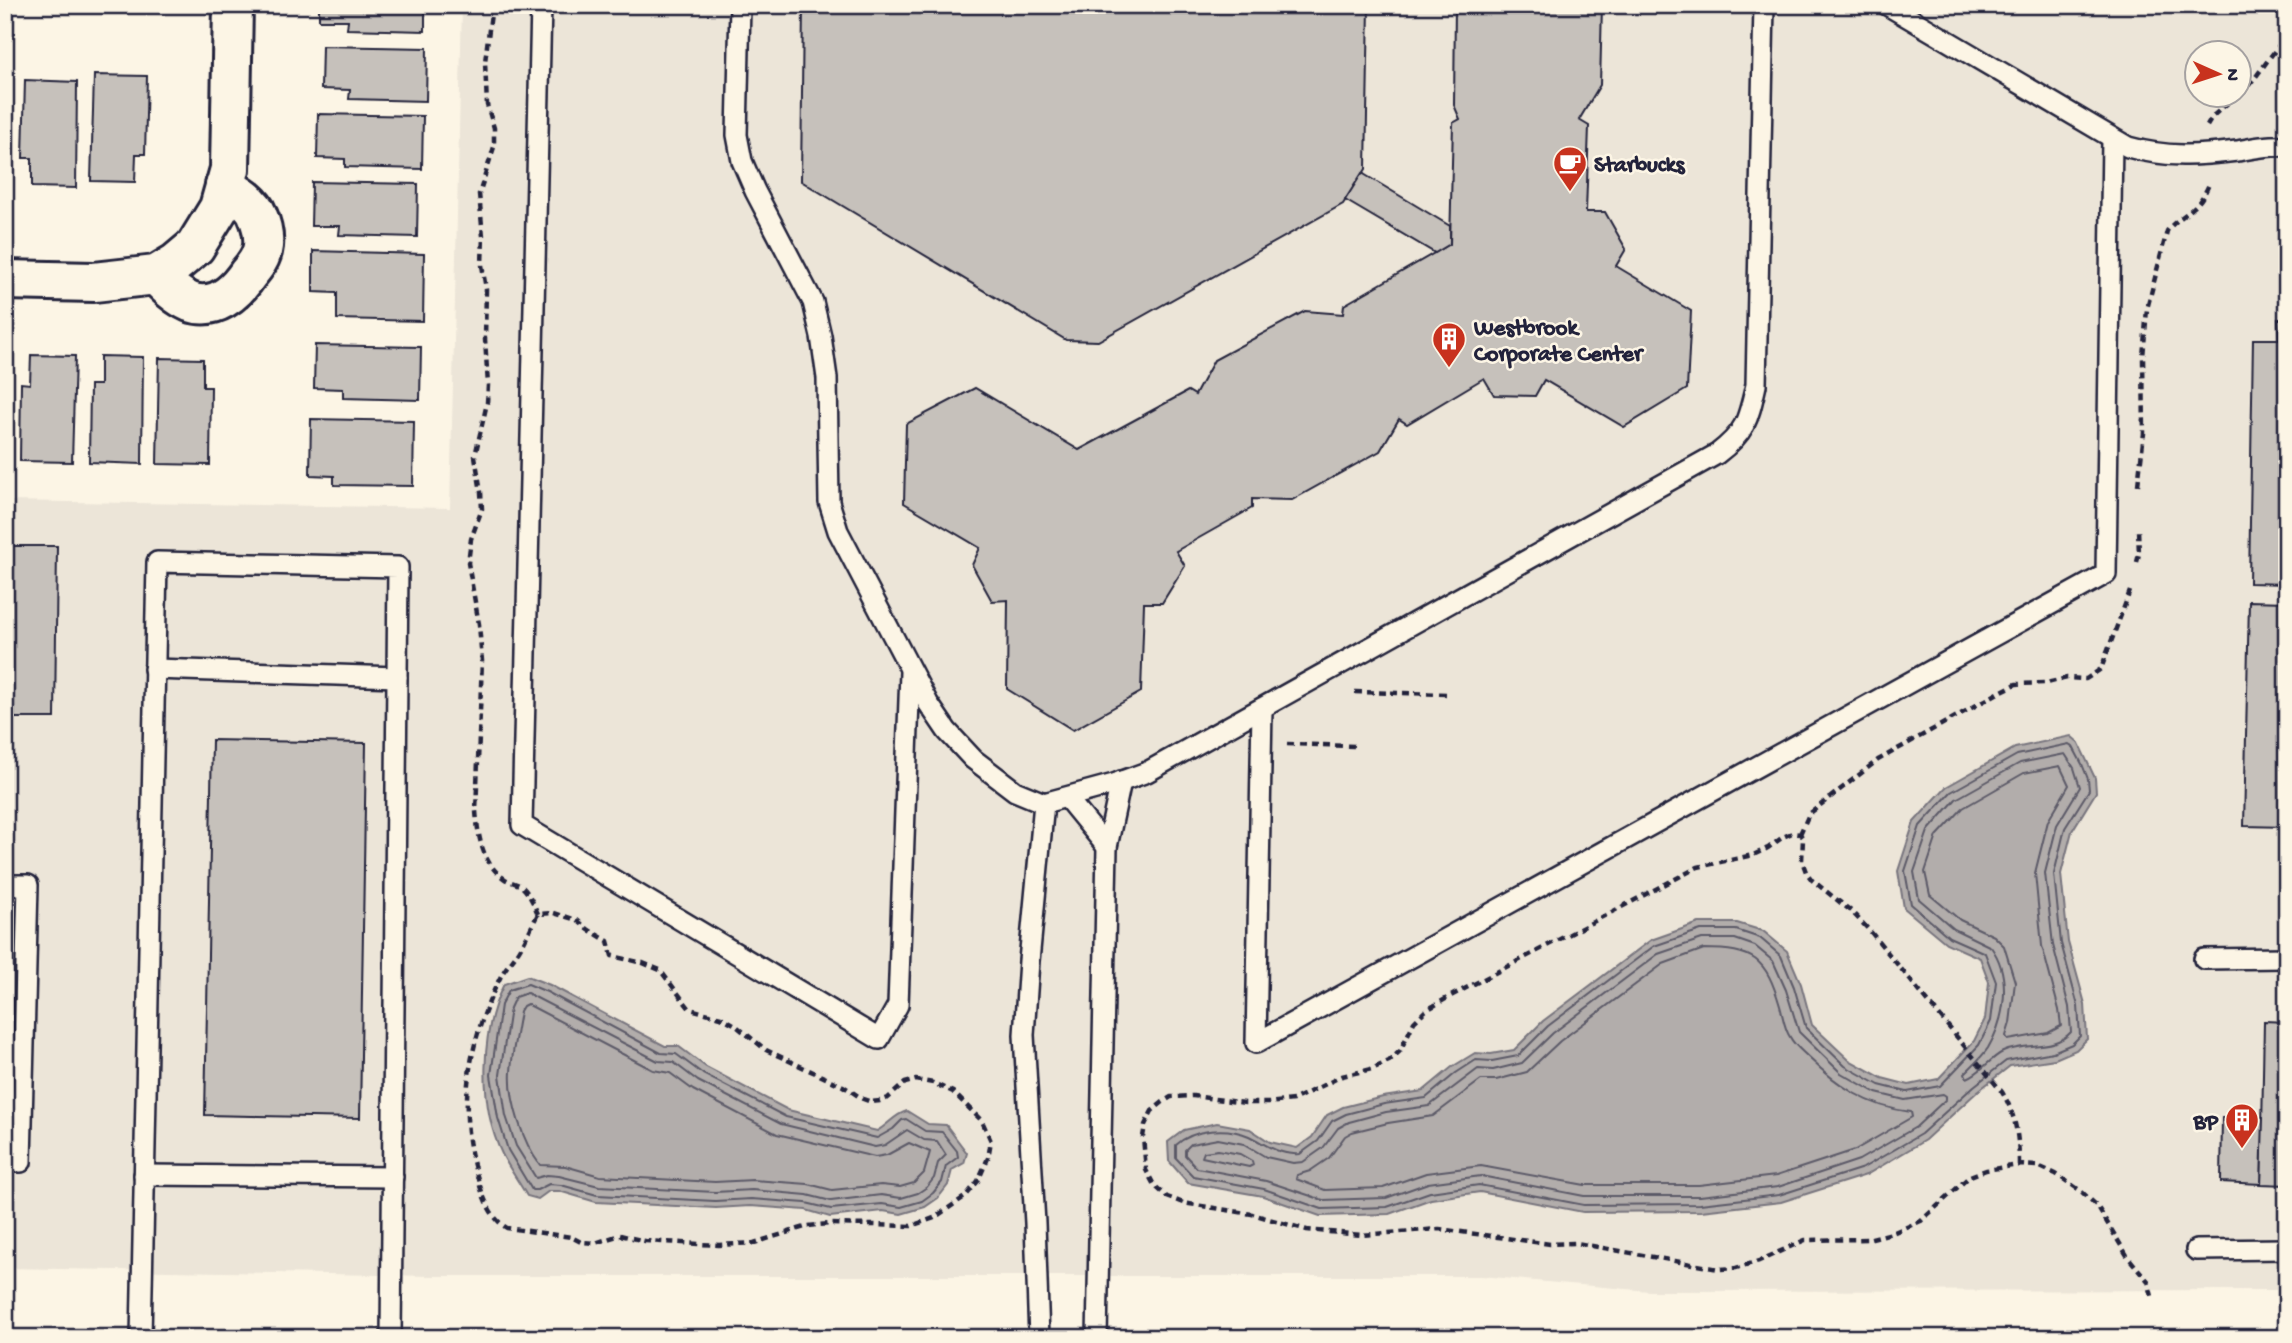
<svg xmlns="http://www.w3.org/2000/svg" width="2292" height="1343" viewBox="0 0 2292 1343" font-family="'Gochi Hand',sans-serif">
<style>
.built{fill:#ece5d8;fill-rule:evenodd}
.water{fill:#b2adab;stroke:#78757e;stroke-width:2}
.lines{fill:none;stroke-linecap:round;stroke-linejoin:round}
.shore{stroke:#5c5a68;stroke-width:2}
.building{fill:#c6c1bb;stroke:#22223b;stroke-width:2}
.service-casing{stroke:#22223b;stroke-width:24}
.minor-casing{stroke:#22223b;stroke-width:44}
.path{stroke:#22223b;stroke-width:4.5;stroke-dasharray:7 5;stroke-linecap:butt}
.service{stroke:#fcf5e5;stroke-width:19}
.minor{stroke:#fcf5e5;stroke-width:38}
.labels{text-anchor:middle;stroke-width:5;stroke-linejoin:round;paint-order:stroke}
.poi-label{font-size:23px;font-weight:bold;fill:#22223b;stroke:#fcf5e5;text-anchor:start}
</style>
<rect width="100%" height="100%" fill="#fcf5e5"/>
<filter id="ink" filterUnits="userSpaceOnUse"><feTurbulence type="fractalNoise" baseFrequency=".0143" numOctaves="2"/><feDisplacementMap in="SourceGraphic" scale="14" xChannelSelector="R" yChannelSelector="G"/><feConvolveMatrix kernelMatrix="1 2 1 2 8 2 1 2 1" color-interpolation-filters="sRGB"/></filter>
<g filter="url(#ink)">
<path class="built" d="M462 5H2287V1290L1649 1291 1481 1276H433L5 1268V501L450 508ZM2198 52H2240V94H2198Z"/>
<g class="water">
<polygon points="2071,736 2078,742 2095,778 2096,792 2072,831 2061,874 2068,942 2085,1004 2087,1039 2076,1050 2055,1059 2010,1066 1978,1091 1925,1140 1866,1175 1781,1202 1701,1211 1583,1212 1480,1192 1431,1199 1389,1214 1320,1216 1263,1196 1188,1183 1169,1161 1168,1142 1184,1130 1217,1123 1250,1129 1270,1142 1297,1148 1312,1137 1327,1115 1343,1107 1383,1097 1423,1091 1452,1067 1475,1053 1491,1054 1514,1050 1543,1021 1651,940 1699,923 1737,923 1763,931 1787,951 1801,984 1812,1025 1849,1060 1882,1078 1909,1085 1938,1079 1974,1041 1985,1019 1989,982 1980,958 1946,943 1904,908 1898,871 1914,822 1946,787 2015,748"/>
<path d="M527 976 550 985 665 1046H678L706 1067 788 1110 877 1131C888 1125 895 1114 907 1111L928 1124 946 1125 967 1153 964 1163 952 1170 948 1185 938 1198 925 1207 901 1214 883 1211 830 1217 806 1210 750 1206 716 1208 596 1202 559 1191H549L538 1199 527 1196C519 1182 509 1168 502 1154 479 1106 480 1031 504 984Z"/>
</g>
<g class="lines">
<g class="shore">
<path d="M2069 744 2073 747 2082 764 2088 779 2089 790 2065 828 2054 874 2061 943 2078 1006 2080 1036 2072 1044 2053 1052 2006 1061 1974 1086 1921 1134 1863 1168 1779 1195 1700 1204 1584 1205 1479 1185 1430 1192 1387 1207 1322 1209 1264 1189 1193 1176 1176 1158V1145C1194 1129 1226 1126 1249 1136 1266 1144 1279 1156 1300 1154L1318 1141 1332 1121 1346 1114 1384 1104 1426 1098 1456 1073 1476 1060 1492 1061 1518 1056 1548 1026 1654 946 1701 930H1736L1760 938 1781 956 1794 987 1806 1028 1845 1066 1879 1085 1907 1092 1940 1086 1979 1045 1991 1021 1996 982 1985 953 1949 937 1911 904 1905 871 1920 826 1951 792 2017 755Z"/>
<path d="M2065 754 2074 768 2080 787 2057 825 2045 873 2053 945 2069 1007 2071 1032C2054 1051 2025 1042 2003 1052 1990 1058 1981 1073 1967 1078L1965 1073C1973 1065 1982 1057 1988 1048 2005 1019 2012 976 1991 947L1954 929 1919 899 1914 872 1928 831 1956 799 2020 763Z"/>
<polygon points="2060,766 2069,785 2048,821 2035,873 2042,946 2059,1010 2061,1026 2048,1033 2008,1040 2006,1036 2010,1023 2015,982 2004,946 1994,936 1960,920 1930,895 1925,872 1937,836 1963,808 2024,773"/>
<polygon points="1702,939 1735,939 1755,946 1773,961 1786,990 1799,1032 1841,1073 1876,1093 1905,1100 1943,1094 1946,1096 1946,1099 1916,1127 1859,1160 1778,1187 1700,1196 1584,1196 1481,1176 1428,1183 1386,1198 1323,1200 1266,1181 1197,1168 1185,1155 1185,1150 1191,1144 1218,1139 1244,1144 1266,1157 1293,1163 1303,1162 1323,1148 1338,1128 1349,1122 1386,1112 1429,1106 1478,1069 1493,1070 1522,1063 1553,1033 1658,954"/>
<path d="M1704 949C1754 949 1766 958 1780 1006 1783 1016 1784 1028 1790 1037 1794 1045 1802 1051 1808 1057 1838 1086 1868 1107 1911 1112L1912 1117 1855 1150 1776 1176 1699 1185H1585L1481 1166 1426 1173 1383 1188 1325 1190 1296 1179 1297 1175 1310 1171 1329 1158 1345 1136 1352 1132 1388 1123 1433 1116 1481 1080H1496L1527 1072 1560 1041 1663 964Z"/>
<polygon points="528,984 547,992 661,1053 676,1054 703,1074 786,1117 877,1138 893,1129 902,1120 906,1119 925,1131 942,1132 957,1151 958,1157 946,1166 942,1182 933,1193 922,1201 901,1207 882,1204 831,1209 806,1203 751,1199 715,1201 597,1195 561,1185 549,1184 537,1190 532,1190 508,1150 498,1118 491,1075 501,1005 509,990"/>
<polygon points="527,993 658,1061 673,1062 698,1081 781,1124 875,1147 885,1145 907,1130 924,1140 937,1141 946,1155 938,1163 934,1178 927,1187 918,1193 901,1198 881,1195 831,1201 807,1195 752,1190 715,1192 599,1186 559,1176 547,1175 536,1178 516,1146 506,1116 500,1075 510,1008 515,997"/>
<path d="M527 1004 653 1070 670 1073 693 1090 777 1134 875 1157 887 1155 909 1143 930 1152 924 1173 914 1183 900 1187 881 1185 832 1190 808 1184 753 1180 715 1182 600 1176 565 1166 540 1165C523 1143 509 1100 511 1072 512 1052 517 1031 520 1011L523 1006Z"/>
<polygon points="1218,1150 1240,1154 1252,1161 1253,1165 1249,1167 1202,1157 1204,1152"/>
</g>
</g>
<g class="building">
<polygon points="319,5 425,5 425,31 347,29 348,20 319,20"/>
<polygon points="803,5 1369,5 1366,169 1343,204 1098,341 1066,340 801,181"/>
<polygon points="1455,5 1602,5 1600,85 1579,120 1589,126 1586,212 1605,212 1626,249 1616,266 1691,311 1687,389 1624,427 1544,380 1535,396 1494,395 1484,378 1407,424 1399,419 1380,451 1292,500 1252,499 1252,508 1176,551 1185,566 1162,603 1144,603 1141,692 1073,730 1007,689 1008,600 992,601 972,565 980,548 904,503 906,424 975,388 1079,450 1188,391 1195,395 1214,360 1305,311 1343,314 1344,305 1450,244 1453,123 1460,119 1454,105"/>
<polygon points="322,46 427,48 426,101 349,99 350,90 321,89"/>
<polygon points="94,75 147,76 145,154 136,154 135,182 91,181"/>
<polygon points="25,80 77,82 76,188 32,187 32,158 23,158"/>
<polygon points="5,83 8,83 6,189 5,189"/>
<polygon points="318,114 423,116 422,169 345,167 345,159 317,158"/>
<polygon points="1362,173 1450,226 1450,244 1435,253 1345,200"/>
<polygon points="312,182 418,184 417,237 339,235 340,226 311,226"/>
<polygon points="313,251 424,254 423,321 337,319 337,293 313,292"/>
<polygon points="2278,319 2287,319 2287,584 2249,583 2253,339 2279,339"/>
<polygon points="315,345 421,347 420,400 343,398 343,389 314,388"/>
<polygon points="31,355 75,356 72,462 20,461 21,383 30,384"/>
<polygon points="100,356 143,357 142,464 89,462 90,385 100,385"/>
<polygon points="159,358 203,359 203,387 211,387 210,465 157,464"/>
<polygon points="311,419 414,421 413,486 334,485 334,476 310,475"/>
<polygon points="5,546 57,546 55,718 5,718"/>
<polygon points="2249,601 2287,602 2287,827 2244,826"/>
<polygon points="212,740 366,743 360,1118 205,1115"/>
<polygon points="2264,1021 2287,1022 2287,1185 2261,1184"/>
<polygon points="2222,1118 2263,1118 2261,1184 2221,1182"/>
</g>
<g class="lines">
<g class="service-casing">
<g id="service">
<polyline points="541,5 522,825 879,1039 898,1005 910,672"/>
<path d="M740 5 737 135 742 161 755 191 813 302 821 336 827 378 829 502 838 531 928 703 947 731 973 759 1015 791 1044 803 1114 784 1147 772 1717 454C1746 432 1748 420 1756 385L1764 5"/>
<path d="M1887 5 2128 147C2167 158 2198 156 2237 151 2254 148 2269 145 2287 146"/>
<polyline points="154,669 397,677"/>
<polyline points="1262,708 1256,1043 2106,574 2112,138"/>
<polyline points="1067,798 1107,847"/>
<polyline points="5,885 28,885 21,1162 5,1162"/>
<polyline points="2204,959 2287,958"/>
<polyline points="144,1175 393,1177"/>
<polyline points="2196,1250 2287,1249"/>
<polyline points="141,1338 157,562 398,567 391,1338"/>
<polyline points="1039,1338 1035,1223 1024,1035 1029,961 1044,803"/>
<polyline points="1097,1338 1107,847 1121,781"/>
</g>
</g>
<g class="minor-casing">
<g id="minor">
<path d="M156 275C166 285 176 296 190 302 215 311 235 293 248 274 255 266 262 257 263 246 264 236 261 223 257 214 252 201 236 193 225 186"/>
<polyline points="5,280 94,282 156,275 176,263 195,247 219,208 230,169 233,5"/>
</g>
</g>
<g class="path">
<path d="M492 5 485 62 487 105 494 128V147L479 194 483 236 482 265 486 289 485 339 488 385 487 403 475 456 481 492 482 509 471 539 468 563 479 624 482 661 476 811C478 836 482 864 505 879 510 882 516 883 521 886 529 892 534 905 538 914"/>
<path d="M2240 94C2257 79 2267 59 2282 42L2287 41"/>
<polyline points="2207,126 2213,116 2238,94"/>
<path d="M2138 485 2144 433 2143 357 2147 309 2167 231C2175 220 2185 216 2194 207 2202 200 2206 191 2210 182"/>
<polyline points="2137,562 2139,554 2138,529"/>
<polyline points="1355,692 1450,694"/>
<polyline points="1287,744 1354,746"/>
<polyline points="1800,834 1809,814 1878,760 2000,692 2016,684 2047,683 2067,678 2086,679 2101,669 2130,591"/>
<path d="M554 913 577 920 589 930 608 941 612 956 643 963 660 970 690 1009 721 1017 734 1024 766 1050 843 1086 863 1099 871 1102 880 1101 888 1098 905 1083 916 1080 933 1083 953 1092 982 1121 991 1141 988 1158 978 1181 966 1196 934 1218 911 1226 830 1224 808 1226 754 1243 719 1245 645 1241 620 1235 595 1243 581 1242 571 1237 507 1228C491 1219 483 1197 478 1179 456 1112 468 1041 500 978 505 967 515 958 521 947 527 937 532 925 538 914Z"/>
<path d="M2019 1165C2019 1138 2016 1115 2002 1092L1870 931 1851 911 1812 880 1806 872 1802 861 1803 838 1800 834 1792 833 1783 837 1768 848 1753 855 1698 867 1449 997 1425 1011 1414 1022 1400 1051 1389 1061 1372 1069 1342 1076 1293 1100 1269 1103H1245L1193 1096 1171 1097 1163 1102 1152 1111 1145 1125 1143 1137 1146 1170 1154 1185 1167 1197 1183 1203 1252 1214 1307 1230 1362 1235 1439 1229 1550 1244 1576 1243 1719 1269 1736 1268 1759 1261 1805 1240 1868 1239 1892 1233 1921 1221 1970 1176 1986 1170 2019 1165 2038 1166 2056 1174 2081 1191 2097 1206 2128 1257 2148 1281 2153 1300"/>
</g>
<use href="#service" class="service"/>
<use href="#minor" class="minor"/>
</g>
</g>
<defs>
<g id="cafe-pin" transform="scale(1.75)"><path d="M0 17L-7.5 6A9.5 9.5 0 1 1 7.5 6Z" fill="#c8321e" stroke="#fcf5e5"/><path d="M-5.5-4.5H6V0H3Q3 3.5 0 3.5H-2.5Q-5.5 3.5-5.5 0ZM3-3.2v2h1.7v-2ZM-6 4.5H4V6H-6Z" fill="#fff"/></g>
<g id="building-pin" transform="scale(1.75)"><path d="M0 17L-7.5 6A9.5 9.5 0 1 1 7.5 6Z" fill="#c8321e" stroke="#fcf5e5"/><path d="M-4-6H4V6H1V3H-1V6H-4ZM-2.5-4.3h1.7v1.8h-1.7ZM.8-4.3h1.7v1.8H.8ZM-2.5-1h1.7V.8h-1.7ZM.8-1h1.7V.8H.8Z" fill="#fff"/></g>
</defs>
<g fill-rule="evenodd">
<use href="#cafe-pin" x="1570" y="163"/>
<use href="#building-pin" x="1449" y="339"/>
<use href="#building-pin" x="2242" y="1120"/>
</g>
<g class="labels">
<g class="poi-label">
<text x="1594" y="171">Starbucks</text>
<text x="1474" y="334">Westbrook<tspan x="1474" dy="26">Corporate Center</tspan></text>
<text x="2218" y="1128" text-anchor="end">BP</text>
</g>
</g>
<rect width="2292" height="1343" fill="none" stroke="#fcf5e5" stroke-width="28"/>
<rect x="14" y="14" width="2264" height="1315" fill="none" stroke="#22223b" stroke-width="2.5" filter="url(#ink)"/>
<g transform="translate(2218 74) rotate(93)"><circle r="33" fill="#fcf5e5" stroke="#a5a1a1" stroke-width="2"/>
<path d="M0-5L12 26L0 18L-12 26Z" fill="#c8321e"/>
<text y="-10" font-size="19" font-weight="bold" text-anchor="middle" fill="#22223b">N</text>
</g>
</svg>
